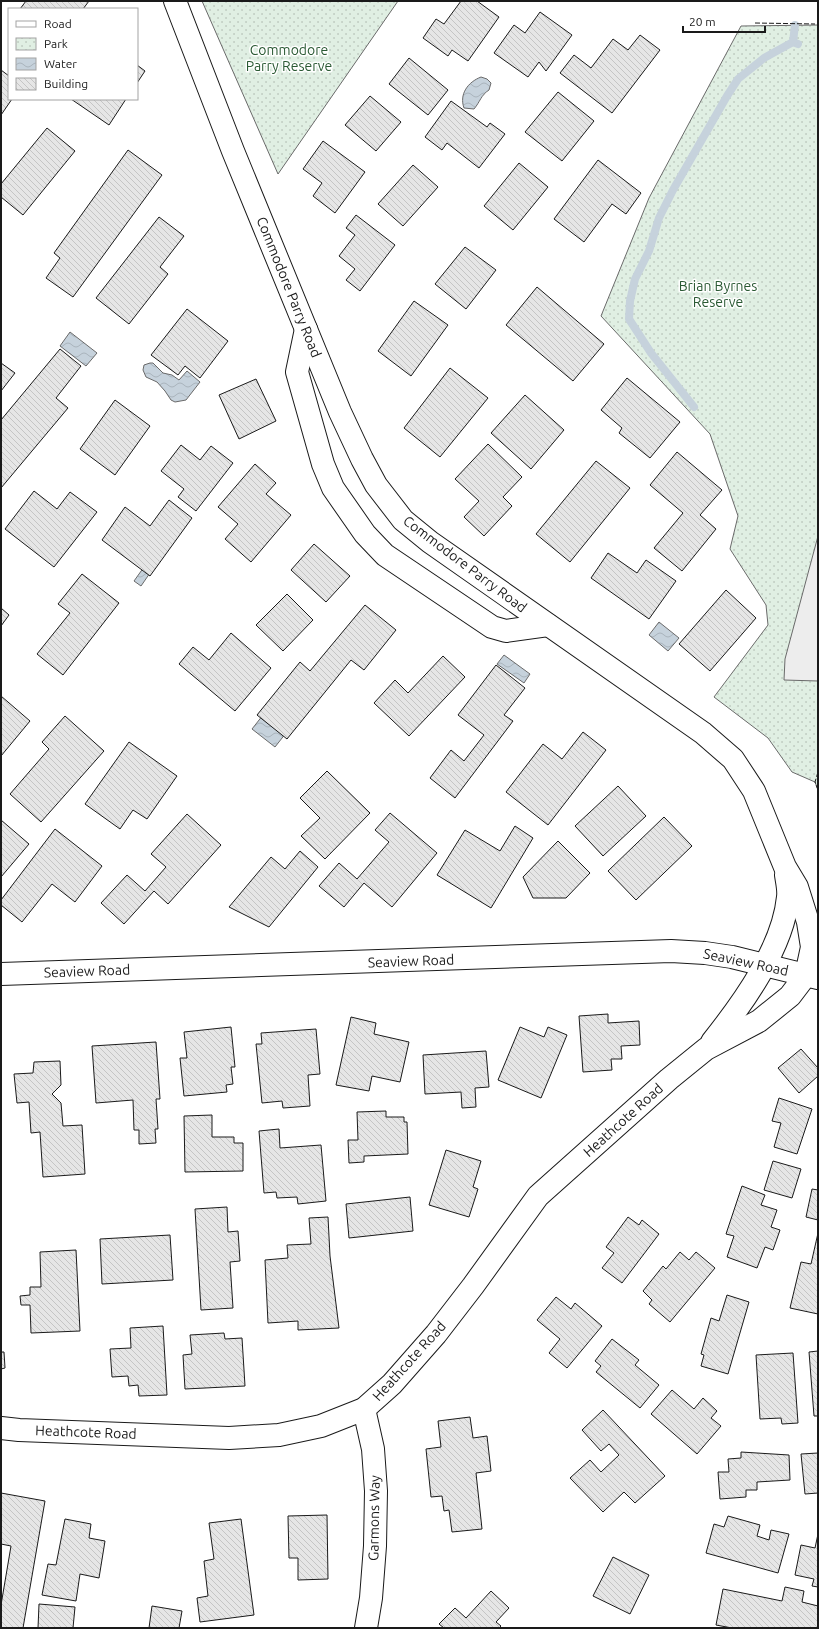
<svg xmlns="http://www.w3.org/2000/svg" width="819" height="1629" viewBox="0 0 819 1629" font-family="Ubuntu,sans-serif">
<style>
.park{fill:url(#park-dots);stroke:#6a6a6a}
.parking{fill:#ededed;stroke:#6a6a6a}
.water{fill:url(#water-waves);stroke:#6a6a6a}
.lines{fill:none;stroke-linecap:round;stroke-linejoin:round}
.stream{stroke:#c6d2dc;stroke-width:8}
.building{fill:url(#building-back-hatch);stroke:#1a1a1a}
.minor-casing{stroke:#1a1a1a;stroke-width:24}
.minor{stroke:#fff;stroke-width:22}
.fence{stroke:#1a1a1a;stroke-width:1;stroke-dasharray:5 2;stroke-linecap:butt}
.labels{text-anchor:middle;stroke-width:3;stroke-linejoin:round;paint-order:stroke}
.park-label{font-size:14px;fill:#2b5a34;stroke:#fff}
.street-label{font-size:14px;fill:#1a1a1a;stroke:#fff}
</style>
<defs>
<pattern id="park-dots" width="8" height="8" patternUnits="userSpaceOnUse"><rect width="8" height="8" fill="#e0efe3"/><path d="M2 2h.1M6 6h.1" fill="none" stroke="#c0ccc2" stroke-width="1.8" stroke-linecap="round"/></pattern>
<pattern id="water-waves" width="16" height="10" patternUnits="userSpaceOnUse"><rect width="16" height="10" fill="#c6d2dc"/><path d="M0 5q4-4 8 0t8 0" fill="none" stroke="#aab4bc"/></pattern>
<pattern id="building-back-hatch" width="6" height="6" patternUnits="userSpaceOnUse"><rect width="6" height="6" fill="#e6e6e6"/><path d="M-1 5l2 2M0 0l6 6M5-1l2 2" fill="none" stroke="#c5c5c5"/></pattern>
</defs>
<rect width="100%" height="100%" fill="#fff"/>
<g class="park">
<polygon points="202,1 398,1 278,174"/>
<polygon points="818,25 818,790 815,782 792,772 768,738 714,697 768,625 766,605 730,549 738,516 710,434 601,316 649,198 741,26"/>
</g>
<polygon class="parking" points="818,536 818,681 784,680 785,659"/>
<g class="water">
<path d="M481 77 487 79 491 83 489 90C481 95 480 102 474 109L464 108C459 94 468 82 481 77Z"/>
<polygon points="70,332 97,353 86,366 60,346"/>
<polygon points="150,363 153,363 163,373 172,375 179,380 187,371 200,382 186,400 175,402 171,400 165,391 157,382 146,377 143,370 144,365"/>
<polygon points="154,553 161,557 141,586 134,581"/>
<polygon points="659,622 679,638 668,651 649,635"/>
<polygon points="504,655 530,674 524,683 497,664"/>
<polygon points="263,715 286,733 275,747 252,729"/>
</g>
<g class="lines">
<g class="stream">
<polyline points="795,25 793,42 798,44"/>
<polyline points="694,407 651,353 629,319 630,301 635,279 649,251 659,218 673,190 727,96 738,79 764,58 793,42"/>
</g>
</g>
<g class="building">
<polygon points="26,1 89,1 83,9 20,9"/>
<polygon points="461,1 477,1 499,17 468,61 452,50 448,56 423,38 436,19 444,24"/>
<polygon points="540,12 572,35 546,71 539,62 528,77 494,53 514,25 525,33"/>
<polygon points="640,35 660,50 612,113 560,73 574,55 591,68 613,39 628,50"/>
<polygon points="409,58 448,90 428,115 389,84"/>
<polygon points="137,65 145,71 137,83"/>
<polygon points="1,70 9,76 9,99 12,99 1,115"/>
<polygon points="558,92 594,121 562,161 525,132"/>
<polygon points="370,96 401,122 376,151 345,125"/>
<polygon points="71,99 126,99 109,125"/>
<polygon points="451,101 487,127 490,123 505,134 479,168 447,143 442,150 425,137"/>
<polygon points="47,128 75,151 23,215 1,197 1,184"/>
<polygon points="323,141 365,172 335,213 313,196 322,183 303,169"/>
<polygon points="128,150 162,175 73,297 46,278 60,258 54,253"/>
<polygon points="598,160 641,193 626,214 612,204 584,242 554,219"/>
<polygon points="519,163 548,187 513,230 484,206"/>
<polygon points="413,165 438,187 403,226 378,204"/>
<polygon points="356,215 395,245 360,291 346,280 355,269 339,256 355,235 346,228"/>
<polygon points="159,217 184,236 160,267 168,274 129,324 96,298"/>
<polygon points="465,247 496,270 466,309 435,284"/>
<polygon points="537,287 604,344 573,381 506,325"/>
<polygon points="414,301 448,325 411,376 378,351"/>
<polygon points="187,309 228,341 200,378 185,366 178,375 151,355"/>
<polygon points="60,349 81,366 56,398 68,408 1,488 1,420"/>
<polygon points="1,363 15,373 1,391"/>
<polygon points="450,368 488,398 440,457 404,428"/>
<polygon points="627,378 680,422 650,458 619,433 622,428 601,410"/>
<polygon points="256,379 276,421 239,439 219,395"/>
<polygon points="525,395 564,430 531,469 491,433"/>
<polygon points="115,400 150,426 115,475 80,449"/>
<polygon points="488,444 522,477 503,497 512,506 484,536 464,517 479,501 455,479"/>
<polygon points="181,445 200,460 211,446 233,463 196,511 178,497 184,489 161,471"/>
<polygon points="677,452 722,490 700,515 716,529 682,571 654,548 683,513 650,485"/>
<polygon points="596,461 630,488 570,562 536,534"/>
<polygon points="255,464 276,483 266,494 291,515 251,562 225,539 238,524 218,507"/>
<polygon points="34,491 57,509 70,492 97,512 54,567 5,529"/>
<polygon points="169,500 192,518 150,576 102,540 125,507 150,526"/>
<polygon points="314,544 350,576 326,602 291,570"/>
<polygon points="608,553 637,573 646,560 676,581 649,619 591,578"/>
<polygon points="82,574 119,603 63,675 37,654 70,613 58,604"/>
<polygon points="726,590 756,618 710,671 679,644"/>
<polygon points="287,594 313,620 283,651 256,625"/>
<polygon points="365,605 396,630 364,670 351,660 287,739 257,715 300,662 310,671"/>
<polygon points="1,608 9,615 1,626"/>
<polygon points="231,633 271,668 235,711 179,664 193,647 209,660"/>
<polygon points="443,656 465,677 409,736 374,703 395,680 408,693"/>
<polygon points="496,665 525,688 504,715 513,721 455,798 430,778 451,750 464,761 484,735 458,715"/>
<polygon points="1,696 30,721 1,756"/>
<polygon points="65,716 104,751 41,822 10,794 49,749 42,742"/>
<polygon points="583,732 606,750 548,825 506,792 543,744 562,759"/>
<polygon points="129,742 177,776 147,819 133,810 120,829 85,804"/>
<polygon points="327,771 370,813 325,859 301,836 320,818 300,798"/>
<polygon points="618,786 646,816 603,856 575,826"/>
<polygon points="390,813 437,853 392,907 364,883 344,907 319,886 339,863 357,879 389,842 375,830"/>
<polygon points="187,814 221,845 168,904 154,891 124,924 101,903 127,875 145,891 166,867 151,854"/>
<polygon points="664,817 692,846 636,900 608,871"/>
<polygon points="1,820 29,844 1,877"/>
<polygon points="515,826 533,838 491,908 437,875 465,830 500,851"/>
<polygon points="55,829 102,866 75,902 52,884 22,922 1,905 1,900"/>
<polygon points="558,841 590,873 566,898 533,898 523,877"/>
<polygon points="300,851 318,867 269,927 229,907 271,857 285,869"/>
<polygon points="608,1014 608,1023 639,1021 640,1045 621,1046 622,1059 611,1059 612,1070 583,1072 579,1016"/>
<polygon points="351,1017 376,1023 374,1034 409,1042 400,1082 372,1076 369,1091 336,1085"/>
<polygon points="231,1027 235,1067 231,1067 233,1084 226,1085 227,1092 184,1096 180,1058 187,1058 184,1032"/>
<polygon points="520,1027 544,1037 548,1027 567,1035 541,1098 498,1080"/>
<polygon points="316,1029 320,1074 308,1075 310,1106 283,1108 282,1101 262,1103 256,1044 262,1044 261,1033"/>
<polygon points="156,1042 160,1099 156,1099 158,1129 155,1129 156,1143 139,1144 139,1130 134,1130 133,1100 96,1103 92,1046"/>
<polygon points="801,1049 818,1068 818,1076 799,1093 778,1068"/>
<polygon points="486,1051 489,1087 475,1088 476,1107 462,1108 461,1092 425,1094 423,1055"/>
<polygon points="60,1061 61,1085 52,1094 61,1103 63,1126 82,1125 85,1174 43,1177 40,1132 31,1133 29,1102 17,1103 14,1074 33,1073 34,1062"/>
<polygon points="779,1098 812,1109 797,1154 774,1147 781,1123 772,1121"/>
<polygon points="386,1111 386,1117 404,1117 404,1122 407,1122 408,1154 364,1156 364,1162 349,1163 348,1140 358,1140 357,1112"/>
<polygon points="212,1115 212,1137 234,1137 234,1143 243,1143 243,1171 185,1172 184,1116"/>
<polygon points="279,1129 280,1148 321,1145 326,1201 298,1204 297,1197 277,1198 276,1192 264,1193 259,1131"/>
<polygon points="446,1150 481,1161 473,1187 478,1189 469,1217 429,1205"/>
<polygon points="773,1161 801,1169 792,1198 764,1190"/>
<polygon points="742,1186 765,1195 761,1205 777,1210 771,1227 780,1230 773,1250 765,1247 757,1268 727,1257 734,1236 726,1234"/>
<polygon points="812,1189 818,1190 818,1220 806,1217"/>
<polygon points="410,1197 413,1231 349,1238 346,1204"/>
<polygon points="227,1207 228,1232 238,1231 240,1261 230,1262 233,1308 201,1310 195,1209"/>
<polygon points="328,1217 330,1256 339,1328 298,1330 298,1321 268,1323 265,1260 288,1258 287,1245 311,1244 309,1218"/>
<polygon points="628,1217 639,1225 642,1220 659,1234 622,1283 602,1268 614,1253 606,1247"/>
<polygon points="818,1233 818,1314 790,1308 801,1262 811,1264"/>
<polygon points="170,1235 173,1280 102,1284 100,1239"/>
<polygon points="76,1250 80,1331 31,1333 30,1305 21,1305 20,1296 30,1295 30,1287 41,1287 40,1252"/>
<polygon points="680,1252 689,1260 696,1252 715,1268 670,1322 649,1304 652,1300 643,1291 663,1266 666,1269"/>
<polygon points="727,1295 749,1302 728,1374 701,1366 704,1355 701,1354 711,1318 719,1321"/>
<polygon points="556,1297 571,1309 575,1303 602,1326 567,1368 549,1353 560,1339 537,1320"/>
<polygon points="163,1326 167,1395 139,1396 138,1385 129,1386 128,1376 112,1377 110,1349 131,1348 130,1328"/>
<polygon points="224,1333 225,1339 242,1338 245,1386 185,1389 183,1355 192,1354 190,1335"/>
<polygon points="612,1339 639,1360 635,1365 659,1385 640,1408 596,1372 601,1366 595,1361"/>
<polygon points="818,1351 818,1416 814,1416 809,1352"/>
<polygon points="1,1352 4,1352 5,1368 1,1369"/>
<polygon points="793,1353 798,1423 782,1424 781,1418 760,1419 756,1355"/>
<polygon points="672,1390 694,1409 703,1398 717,1411 711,1418 721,1426 697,1454 651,1414"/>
<polygon points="603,1410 665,1476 635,1503 624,1492 603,1512 570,1478 590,1460 601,1472 619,1455 609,1444 601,1451 582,1430"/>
<polygon points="470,1417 473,1438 487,1436 491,1471 476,1473 482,1529 452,1532 449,1510 444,1511 442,1496 431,1497 426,1449 441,1447 438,1421"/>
<polygon points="741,1452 789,1455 790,1480 757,1482 757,1490 746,1490 746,1497 720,1499 718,1472 729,1472 728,1459 741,1458"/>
<polygon points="818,1453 818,1493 805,1494 801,1454"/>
<polygon points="1,1493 45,1501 23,1628 1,1628 1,1605 11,1546 1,1544"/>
<polygon points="327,1515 328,1579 298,1580 298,1558 289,1558 288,1516"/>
<polygon points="728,1516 760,1525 757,1536 769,1540 771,1530 789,1534 778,1573 706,1553 714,1524 724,1527"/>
<polygon points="65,1519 91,1524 89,1538 105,1541 99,1578 80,1574 76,1601 42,1595 48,1564 56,1565"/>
<polygon points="241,1519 254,1615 200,1622 197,1598 208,1596 204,1561 214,1559 209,1523"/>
<polygon points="818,1534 818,1587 812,1586 814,1579 795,1575 801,1545 815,1548"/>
<polygon points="613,1557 649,1575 630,1614 593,1596"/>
<polygon points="785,1587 804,1591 802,1602 818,1606 818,1628 732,1628 716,1625 723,1589 782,1601"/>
<polygon points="491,1591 509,1608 496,1622 501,1626 499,1628 444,1628 439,1624 455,1608 466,1618"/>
<polygon points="39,1604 75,1607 73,1628 38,1628"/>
<polygon points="152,1606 182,1611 179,1628 149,1628"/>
</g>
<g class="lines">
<g class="minor-casing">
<g id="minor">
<polyline points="306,329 297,372 323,464 333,488 365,534 385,555 492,627 506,631 548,625"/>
<polyline points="1,974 671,951 705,953 732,957 818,978"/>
<path d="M712 1042C743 1003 783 948 788 897 789 890 787 882 786 875"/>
<polyline points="364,1409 373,1449 376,1491 375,1546 371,1598 366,1628"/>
<polyline points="1,1428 19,1430 229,1438 279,1435 321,1426 364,1409 392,1384 436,1334 473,1286 538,1196 669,1079 706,1049 759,1021 790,996 806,975 812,947 808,922 797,887 785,867 754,791 733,759 703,733 430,542 403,520 376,485 362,459 340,412 233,151 175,1"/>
</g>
</g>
<use href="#minor" class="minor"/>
<g class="fence">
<polyline points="755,23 815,24"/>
<polyline points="818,772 815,782 818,790"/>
</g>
</g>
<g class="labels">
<g class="park-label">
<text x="289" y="55">Commodore<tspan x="289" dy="16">Parry Reserve</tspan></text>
<text x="718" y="291">Brian Byrnes<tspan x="718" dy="16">Reserve</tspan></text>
</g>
<g class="street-label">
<text transform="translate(289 287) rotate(68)" y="5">Commodore Parry Road</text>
<text transform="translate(465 564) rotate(37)" y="5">Commodore Parry Road</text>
<text transform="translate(411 961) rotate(-2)" y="5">Seaview Road</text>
<text transform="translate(746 962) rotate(12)" y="5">Seaview Road</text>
<text transform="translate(87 971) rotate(-2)" y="5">Seaview Road</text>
<text transform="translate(623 1120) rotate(-42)" y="5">Heathcote Road</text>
<text transform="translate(409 1361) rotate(-48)" y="5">Heathcote Road</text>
<text transform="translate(86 1432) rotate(2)" y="5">Heathcote Road</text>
<text transform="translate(374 1518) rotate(-89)" y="5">Garmons Way</text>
</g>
</g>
<rect width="819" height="1629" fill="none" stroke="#1a1a1a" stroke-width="4"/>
<rect x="8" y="8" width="130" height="92" fill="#ffffff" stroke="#a3a3a3"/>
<rect x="16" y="21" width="20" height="6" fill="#ffffff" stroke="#a3a3a3"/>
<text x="44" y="28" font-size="12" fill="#1a1a1a">Road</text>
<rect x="16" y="38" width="20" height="12" fill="url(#park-dots)" stroke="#a3a3a3"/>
<text x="44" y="48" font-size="12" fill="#1a1a1a">Park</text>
<rect x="16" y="58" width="20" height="12" fill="url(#water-waves)" stroke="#a3a3a3"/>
<text x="44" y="68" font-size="12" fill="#1a1a1a">Water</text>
<rect x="16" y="78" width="20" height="12" fill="url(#building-back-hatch)" stroke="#a3a3a3"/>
<text x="44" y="88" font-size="12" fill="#1a1a1a">Building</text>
<path d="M683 26v6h82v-6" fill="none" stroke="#1a1a1a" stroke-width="2"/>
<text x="689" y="26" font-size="12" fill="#1a1a1a" stroke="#ffffff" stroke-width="3" paint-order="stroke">20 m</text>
</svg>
